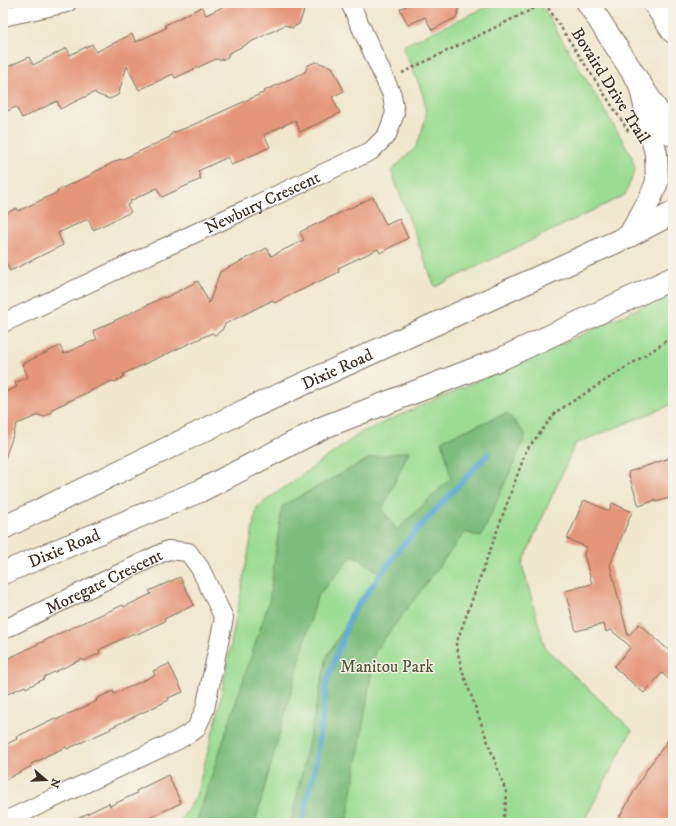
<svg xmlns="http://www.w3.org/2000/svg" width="676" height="826" viewBox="0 0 676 826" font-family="'IM FELL DW Pica',serif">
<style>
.green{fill:#9bdc93;stroke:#6b8358}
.forest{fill:#7cbc7d;stroke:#5c734e}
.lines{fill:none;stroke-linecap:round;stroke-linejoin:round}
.stream{stroke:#55a7d0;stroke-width:5.5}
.building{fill:#e5967a}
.street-casing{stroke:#7a6c5c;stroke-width:20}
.secondary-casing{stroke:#7a6c5c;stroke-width:24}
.path{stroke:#7a6c5c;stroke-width:2.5;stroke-dasharray:3 3;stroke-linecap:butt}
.street{stroke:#fff;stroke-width:18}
.secondary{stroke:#fff;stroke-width:22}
.labels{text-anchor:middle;stroke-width:3;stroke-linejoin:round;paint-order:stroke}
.street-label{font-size:17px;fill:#3b2a1e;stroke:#f7f3e8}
.park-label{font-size:17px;fill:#53563b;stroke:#f7f3e8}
</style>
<rect width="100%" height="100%" fill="#f7f3e8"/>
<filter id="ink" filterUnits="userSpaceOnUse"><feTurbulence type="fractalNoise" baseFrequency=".025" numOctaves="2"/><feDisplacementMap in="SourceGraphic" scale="8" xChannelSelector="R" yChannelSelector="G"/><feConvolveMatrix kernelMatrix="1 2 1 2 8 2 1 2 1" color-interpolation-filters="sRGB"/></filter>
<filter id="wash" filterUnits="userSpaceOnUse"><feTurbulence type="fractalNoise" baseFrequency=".012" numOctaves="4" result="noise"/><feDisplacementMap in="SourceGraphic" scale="16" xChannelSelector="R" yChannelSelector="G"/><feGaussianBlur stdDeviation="0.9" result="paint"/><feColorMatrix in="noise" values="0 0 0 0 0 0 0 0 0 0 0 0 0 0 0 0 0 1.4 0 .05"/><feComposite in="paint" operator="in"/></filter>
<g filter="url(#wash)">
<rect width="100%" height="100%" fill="#f0e7ce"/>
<g class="green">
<polygon points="495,3 540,3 629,151 632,157 635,170 625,195 435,287 391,171 416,147 422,131 426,116 424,99 419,84 403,49 405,45"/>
<polygon points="673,292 673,404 575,444 522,564 545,648 632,730 583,823 179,823 196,796 218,713 257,507 362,432 579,336"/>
</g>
<polygon class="forest" points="507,413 526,435 481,537 465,532 375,651 347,823 291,823 327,656 379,572 353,555 317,597 255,823 196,823 269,602 282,506 370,458 409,451 382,510 397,530 451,478 442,440"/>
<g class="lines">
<polyline class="stream" points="302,823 316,763 327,681 352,613 401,547 488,454"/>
</g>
<g id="blocks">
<g class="building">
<polygon points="231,3 307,3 299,24 292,28 285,25 229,53 227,58 220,60 216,59 175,78 173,74 139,90 127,66 118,95 110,99 96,94 95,92 60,109 57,101 22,118 16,107 3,113 3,69 29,57 33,65 67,48 70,55 92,44 96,52 132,34 136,42 166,28 165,25 202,7 206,15"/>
<polygon points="412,3 459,3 457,17 432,30 425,17 408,25 400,9"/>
<polygon points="316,62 332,67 344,91 332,97 340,113 300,132 295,120 264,135 270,147 231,165 228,157 198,171 201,179 162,197 157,188 130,201 131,203 127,205 131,212 93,230 88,219 58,233 63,245 10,271 3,256 3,215 17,208 18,211 58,192 58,190 91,175 91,174 120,159 121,160 170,137 172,133 186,128 265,92 264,91 305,72 308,65"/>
<polygon points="373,197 386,225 399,219 408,238 380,253 378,249 338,268 339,272 274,303 273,300 225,324 222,330 215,335 212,333 123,374 124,377 115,382 112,381 52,409 51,413 44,417 39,415 17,424 5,458 3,458 3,393 17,387 15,383 28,377 22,364 60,346 64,354 97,339 93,331 164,297 165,298 198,281 209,303 220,272 267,248 271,256 304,240 300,232"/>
<polygon points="673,457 673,497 656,502 656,500 639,506 628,472"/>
<polygon points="584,500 609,511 612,503 632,512 610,565 628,636 639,624 673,654 673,683 662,673 644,693 614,667 631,647 611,630 606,632 604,624 576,631 565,591 592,584 584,554 587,547 567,539"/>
<polygon points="180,577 194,605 164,619 165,621 135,635 134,633 99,650 100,653 84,661 82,659 44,677 44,679 26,688 25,686 3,696 3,661 71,628 123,605 124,607 151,594 149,591"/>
<polygon points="169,664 183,692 168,698 169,700 110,728 111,729 67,749 66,747 46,756 44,758 31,764 32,766 3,781 3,746 17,739 16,737 55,718 56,720 97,701 96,699 113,691 114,694 155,675 153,671"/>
<polygon points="673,734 673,823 616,823 647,769"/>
<polygon points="168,775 181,803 151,817 153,823 68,823 109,803 110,806 137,793 136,791"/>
</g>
</g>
</g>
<g filter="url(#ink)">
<use href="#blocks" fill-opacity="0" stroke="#7a6c5c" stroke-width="1"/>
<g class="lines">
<g class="street-casing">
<g id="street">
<polyline points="3,17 67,3"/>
<path id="s1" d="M3 323 371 151 387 135 395 113 392 95 350 3"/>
<path id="s2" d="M3 630 168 550 188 552 200 568 224 618 205 709 196 729 178 740 3 822"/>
</g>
</g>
<g class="secondary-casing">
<g id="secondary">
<polyline points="588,3 673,135"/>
<polyline points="654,3 673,32"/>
<polyline points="629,236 650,199 657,182 656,154 640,84"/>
<path id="s3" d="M3 528 246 410 629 236 673 213"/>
<path id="s4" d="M3 573 200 491 324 427 503 358 673 278"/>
</g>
</g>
<g class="path">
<polyline points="545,3 629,132"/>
<polyline points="402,73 545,3"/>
<polyline points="503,823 507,795 462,670 456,644 526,451 556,412 661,345 673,334"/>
</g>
<use href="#street" class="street"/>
<use href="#secondary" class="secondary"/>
</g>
</g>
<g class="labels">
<g class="street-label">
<text transform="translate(611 85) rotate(58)" y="6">Bovaird Drive Trail</text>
<text dy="6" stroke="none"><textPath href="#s1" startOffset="286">Newbury Crescent</textPath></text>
<text dy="6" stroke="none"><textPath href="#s3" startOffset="370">Dixie Road</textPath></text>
<text dy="6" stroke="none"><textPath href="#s4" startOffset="66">Dixie Road</textPath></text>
<text dy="6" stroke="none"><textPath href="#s2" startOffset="112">Moregate Crescent</textPath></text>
</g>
<g class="park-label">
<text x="387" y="672">Manitou Park</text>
</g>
</g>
<rect width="676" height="826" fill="none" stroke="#f7f3e8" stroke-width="16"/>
<g transform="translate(46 780) rotate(109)" stroke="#f7f3e8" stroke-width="3" paint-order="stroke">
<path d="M0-3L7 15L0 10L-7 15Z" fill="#3b2a1e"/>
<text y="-6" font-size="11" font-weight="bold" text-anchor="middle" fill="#3b2a1e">N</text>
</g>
</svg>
